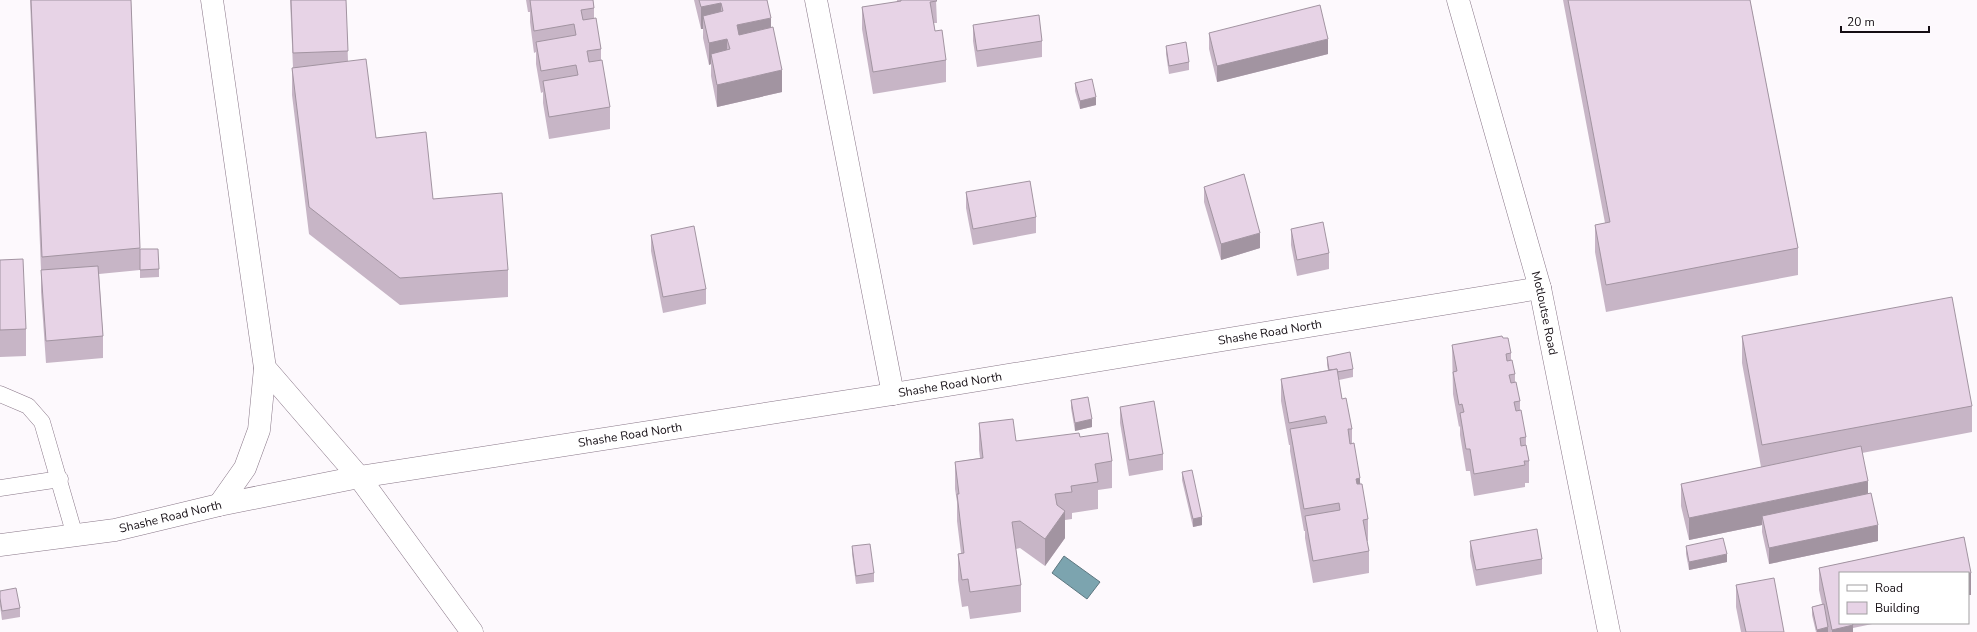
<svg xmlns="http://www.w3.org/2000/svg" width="1977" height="632" viewBox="0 0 1977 632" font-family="'Nunito Sans',sans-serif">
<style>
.water{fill:#7ca4af;stroke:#5d7780}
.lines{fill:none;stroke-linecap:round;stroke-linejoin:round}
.service-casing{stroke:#897788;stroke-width:17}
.minor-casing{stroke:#897788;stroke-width:23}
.service{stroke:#fff;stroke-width:16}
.minor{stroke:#fff;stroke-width:22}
.wall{fill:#c7b5c6}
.shaded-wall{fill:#a294a1}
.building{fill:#e7d3e6;stroke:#a294a1}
.labels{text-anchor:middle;stroke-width:3;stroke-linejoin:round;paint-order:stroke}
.street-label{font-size:12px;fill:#150e14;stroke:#fff}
</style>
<rect width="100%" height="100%" fill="#fdf9fd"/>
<polygon class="water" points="1064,556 1100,582 1087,599 1052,573"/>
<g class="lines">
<g class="service-casing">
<g id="service">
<polyline points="0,394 28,406 42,422 75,536"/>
<polyline points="0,488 60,479"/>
</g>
</g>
<g class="minor-casing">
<g id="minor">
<polyline points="212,0 265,368 359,477 472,632"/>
<polyline points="816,0 893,394"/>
<path id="s1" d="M1458 0 1540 288 1609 632"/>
<polyline points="219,505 245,468 259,430 265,368"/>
<path id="s2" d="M0 545 115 530 219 505 359 477 893 394 1540 288"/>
</g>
</g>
<use href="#service" class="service"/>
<use href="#minor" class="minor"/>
</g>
<g class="wall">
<polygon points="30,0 131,0 140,249 159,269 159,277 140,278 140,267 140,270 99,274 103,336 103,358 46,363 41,292 41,270"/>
<polygon points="290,0 346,0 348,61 376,138 433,199 508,270 508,297 400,305 309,234 292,95 292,68 293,68"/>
<polygon points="526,0 593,0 594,8 594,19 601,49 601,60 610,107 610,129 549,139 543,103 543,92 541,93 536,64 536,52 534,53 530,22 530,12 528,12"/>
<polygon points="694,0 767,0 771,28 782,92 717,107 711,76 711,64 709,65 703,38 703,29 701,29"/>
<polygon points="897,0 936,0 937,23 934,23 935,31 946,60 946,82 873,94 862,29 862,7 897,2"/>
<polygon points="1563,0 1750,0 1798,248 1798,275 1606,312 1595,252 1595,225 1605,223"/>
<polygon points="973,25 1042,41 1042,57 977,67 973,41"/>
<polygon points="1209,33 1328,54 1217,82 1209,49"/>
<polygon points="1166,46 1189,62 1189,70 1169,74 1166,54"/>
<polygon points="1075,83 1096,105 1080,109 1075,91"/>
<polygon points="1204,187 1260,248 1221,260 1204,202"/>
<polygon points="966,192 1036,217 1036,233 973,245 966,208"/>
<polygon points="1291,229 1329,253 1329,269 1297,276 1291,245"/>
<polygon points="651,235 706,289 706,304 663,313 651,251"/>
<polygon points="0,260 26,329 26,356 0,357"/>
<polygon points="1742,336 1972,406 1972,432 1862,453 1868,494 1878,541 1769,564 1762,532 1762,525 1689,540 1681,506 1681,484 1761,467 1742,363"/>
<polygon points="1503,338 1511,353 1511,360 1515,374 1515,383 1520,401 1520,410 1526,437 1526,445 1529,461 1529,483 1525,483 1525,487 1474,496 1470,471 1466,471 1460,435 1460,426 1459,427 1453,394 1452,345"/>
<polygon points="1327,357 1353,369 1353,377 1339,380 1342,399 1352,429 1352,444 1368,519 1368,541 1367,541 1369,551 1369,573 1313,583 1305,538 1305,531 1304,531 1290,451 1290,445 1289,445 1281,401 1281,379 1328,370 1327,365"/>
<polygon points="1071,400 1092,427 1075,431 1071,408"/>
<polygon points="1120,407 1163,454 1163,470 1129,476 1120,423"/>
<polygon points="979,423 1016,441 1080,437 1112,461 1112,488 1098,490 1098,509 1072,513 1072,519 1065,520 1065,538 1045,566 1020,548 1016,549 1021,585 1021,612 970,619 968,606 962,607 958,580 958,554 961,553 957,521 957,502 955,489 955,462 980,458 979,450"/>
<polygon points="1182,472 1202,525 1193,527 1182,480"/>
<polygon points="1964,537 1971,595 1968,573 1840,573 1840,623 1877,623 1853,628 1853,632 1816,632 1812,615 1812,607 1822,604 1819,590 1819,568"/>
<polygon points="1470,541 1542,559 1542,574 1476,586 1470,556"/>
<polygon points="852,546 874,573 874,582 856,584 852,554"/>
<polygon points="1686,546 1727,562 1689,570 1686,554"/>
<polygon points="1736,585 1784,632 1741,632 1736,607"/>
<polygon points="0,591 20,608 20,617 2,620 0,606"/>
</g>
<g class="shaded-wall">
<polygon points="721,3 721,25 703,16 703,29 701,29 701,7"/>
<polygon points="771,18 771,40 737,48 737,25"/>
<polygon points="727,39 727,61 711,54 711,64 709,65 709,43"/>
<polygon points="1328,39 1328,54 1217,82 1217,66"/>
<polygon points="782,70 782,92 717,107 717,85"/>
<polygon points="1096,97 1096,105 1080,109 1080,101"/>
<polygon points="1260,233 1260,248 1221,260 1221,244"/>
<polygon points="1092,419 1092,427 1075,431 1075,423"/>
<polygon points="1360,478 1360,501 1356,479"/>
<polygon points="1868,481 1868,503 1762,516 1762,525 1689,540 1689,518"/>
<polygon points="1065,511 1065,538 1045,566 1045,539"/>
<polygon points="1202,517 1202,525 1193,527 1193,519"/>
<polygon points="1878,525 1878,541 1769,564 1769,548"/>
<polygon points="1727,554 1727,562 1689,570 1689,562"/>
<rect x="1968" y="573" width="3" height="22"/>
<polygon points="1853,625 1853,632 1832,632 1832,630"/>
<polygon points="1828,627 1828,632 1817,632 1817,630"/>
</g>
<g class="building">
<polygon points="31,0 131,0 140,248 42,257"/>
<polygon points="291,0 346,0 348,51 293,53"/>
<polygon points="530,0 593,0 594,8 581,10 583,20 596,18 601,49 587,51 589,62 602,60 610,107 549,117 543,81 578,75 576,65 541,71 536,42 576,35 574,24 534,31"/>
<polygon points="699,0 767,0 771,18 737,25 739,35 773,27 782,70 717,85 711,54 730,49 727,39 709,43 703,16 723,11 721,3 701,7"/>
<polygon points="901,0 936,0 937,1 930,2 935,31 942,30 946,60 873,72 862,7 901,1"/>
<polygon points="1568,0 1750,0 1798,248 1606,285 1595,225 1610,222"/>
<polygon points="1320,5 1328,39 1217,66 1209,33"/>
<polygon points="1039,15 1042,41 977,51 973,25"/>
<polygon points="1186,42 1189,62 1169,66 1166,46"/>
<polygon points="366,59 376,138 426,132 433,199 502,193 508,270 400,278 309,207 292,68"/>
<polygon points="1092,79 1096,97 1080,101 1075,83"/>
<polygon points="1244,174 1260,233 1221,244 1204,187"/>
<polygon points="1030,181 1036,217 973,229 966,192"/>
<polygon points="1323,222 1329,253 1297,260 1291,229"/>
<polygon points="694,226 706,289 663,297 651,235"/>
<polygon points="140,249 158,249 159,269 140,270"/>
<polygon points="23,259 26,329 0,330 0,260"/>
<polygon points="98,266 103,336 46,341 41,270"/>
<polygon points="1952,297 1972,406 1762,445 1742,336"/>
<polygon points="1502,336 1503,338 1508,338 1511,353 1506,354 1507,361 1512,360 1515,374 1509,375 1511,383 1516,382 1520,401 1514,402 1516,411 1521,410 1526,437 1520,438 1521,446 1526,445 1529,461 1524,461 1525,465 1474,474 1470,449 1466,449 1460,413 1464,412 1462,404 1459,405 1453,372 1457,371 1452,345"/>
<polygon points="1350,352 1353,369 1337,372 1337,369 1329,370 1327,357"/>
<polygon points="1337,369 1342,399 1346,398 1352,429 1348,429 1350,444 1354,443 1360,478 1356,479 1357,484 1362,484 1368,519 1363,520 1369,551 1313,561 1305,516 1340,510 1339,503 1304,509 1290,429 1327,423 1325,416 1289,423 1281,379"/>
<polygon points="1088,397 1092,419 1075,423 1071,400"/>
<polygon points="1154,401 1163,454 1129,460 1120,407"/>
<polygon points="1013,419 1016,441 1079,433 1080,437 1108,433 1112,461 1095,464 1098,482 1071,486 1072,492 1055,494 1057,505 1065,511 1045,539 1020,521 1012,522 1021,585 970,592 968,579 962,580 958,554 964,553 957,494 959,494 955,462 983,458 979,423"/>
<polygon points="1861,446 1868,481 1689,518 1681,484"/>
<polygon points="1192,470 1202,517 1193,519 1182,472"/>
<polygon points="1871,493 1878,525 1769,548 1762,516"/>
<polygon points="1537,529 1542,559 1476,570 1470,541"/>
<polygon points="1964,537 1971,573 1840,573 1840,623 1852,623 1853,625 1832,630 1819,568"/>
<polygon points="1723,538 1727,554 1689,562 1686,546"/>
<polygon points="870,544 874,573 856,576 852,546"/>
<polygon points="1774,578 1784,632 1746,632 1736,585"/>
<polygon points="16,588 20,608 2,611 0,598 0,591"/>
<polygon points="1824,604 1828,627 1817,630 1812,607"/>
</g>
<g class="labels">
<g class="street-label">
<text dy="4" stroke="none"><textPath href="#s1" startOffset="325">Motloutse Road</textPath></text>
<text dy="4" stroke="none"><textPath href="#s2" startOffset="1288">Shashe Road North</textPath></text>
<text dy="4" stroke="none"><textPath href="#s2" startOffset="964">Shashe Road North</textPath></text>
<text dy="4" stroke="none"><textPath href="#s2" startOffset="640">Shashe Road North</textPath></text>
<text dy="4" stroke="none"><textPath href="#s2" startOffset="173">Shashe Road North</textPath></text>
</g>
</g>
<rect x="1839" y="572" width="130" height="52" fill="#ffffff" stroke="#a19fa1"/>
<rect x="1847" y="585" width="20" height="6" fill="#ffffff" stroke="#a19fa1"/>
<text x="1875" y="592" font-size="12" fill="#150e14">Road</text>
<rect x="1847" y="602" width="20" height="12" fill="#e7d3e6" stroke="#a19fa1"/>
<text x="1875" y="612" font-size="12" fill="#150e14">Building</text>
<path d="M1841 26v6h88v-6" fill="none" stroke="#150e14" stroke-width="2"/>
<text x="1847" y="26" font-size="12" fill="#150e14" stroke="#ffffff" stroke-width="3" paint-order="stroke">20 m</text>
</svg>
